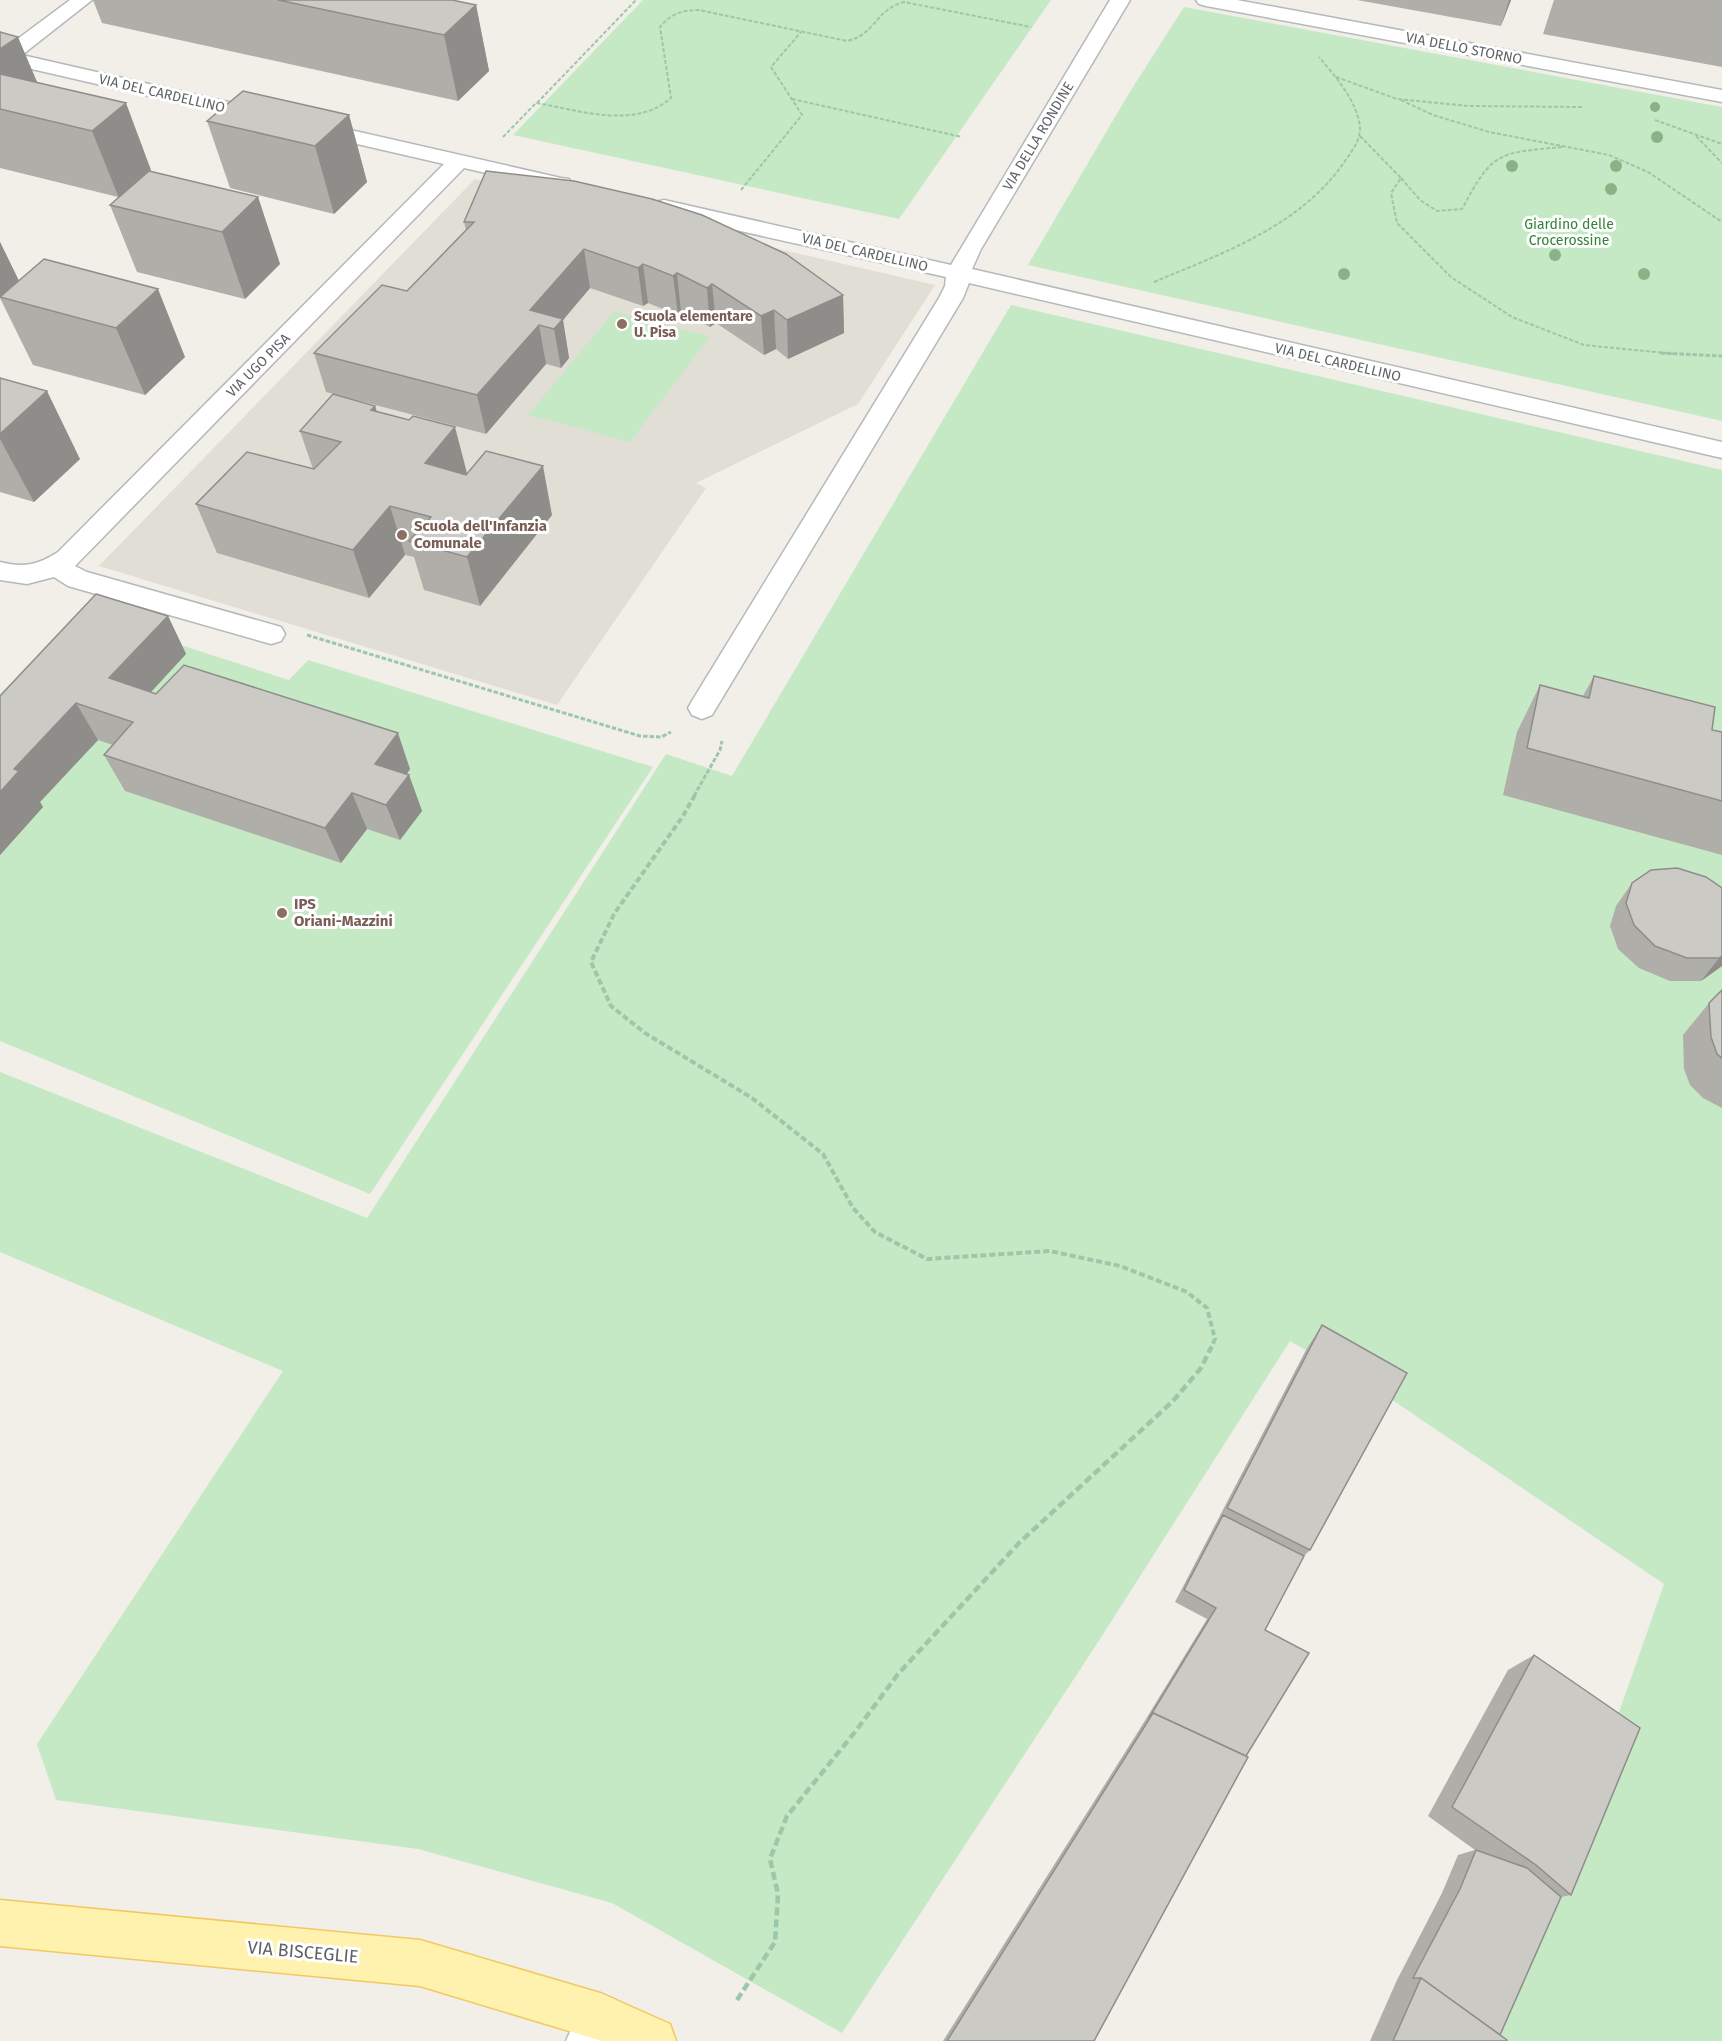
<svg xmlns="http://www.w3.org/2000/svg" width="1722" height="2041" viewBox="0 0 1722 2041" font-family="'Fira Sans',sans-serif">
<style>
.education{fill:#e1ded6}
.green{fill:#c5e8c5}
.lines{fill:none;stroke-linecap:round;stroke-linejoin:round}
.minor-casing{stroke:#b5b8bc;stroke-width:3}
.major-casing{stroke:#f2c960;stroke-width:3}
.path-far3{stroke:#9cc7a9;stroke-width:2;stroke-dasharray:4 2;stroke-linecap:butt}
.path-far2{stroke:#9cc7a9;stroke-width:3;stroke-dasharray:4.5 2;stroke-linecap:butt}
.path-far1{stroke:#9cc7a9;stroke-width:4;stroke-dasharray:6 3;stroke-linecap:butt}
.path{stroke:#9cc7a9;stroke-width:4.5;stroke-dasharray:8 4;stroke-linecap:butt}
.minor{fill:#fff;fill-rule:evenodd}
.major{fill:#fff2af;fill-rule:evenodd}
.tree{fill:#89b387}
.wall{fill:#afaea9}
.shaded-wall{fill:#8f8d8a}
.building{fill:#cccac5;stroke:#8f8d8a;stroke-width:1.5}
.education-dot{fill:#8d6e63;stroke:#fff;stroke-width:2}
.labels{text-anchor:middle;stroke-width:6;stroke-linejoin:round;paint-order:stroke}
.far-street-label{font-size:14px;fill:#5f6368;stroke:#fff}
.far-park-label{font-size:14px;fill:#348238;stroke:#fff}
.far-education-label{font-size:14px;font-weight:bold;fill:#785e54;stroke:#fff;text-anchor:start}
.education-label{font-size:15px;font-weight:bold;fill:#785e54;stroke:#fff;text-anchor:start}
.near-street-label{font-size:18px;fill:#5f6368;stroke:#fff}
</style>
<rect width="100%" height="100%" fill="#f1efe8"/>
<polygon class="education" points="475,179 935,285 858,404 696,483 706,488 557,705 99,566"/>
<g class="green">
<polygon points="643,0 1051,0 899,219 513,135"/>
<polygon points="1184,7 1722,107 1722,421 1028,265 1128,95"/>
<polygon points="1011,305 1722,470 1722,2041 1478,2041 1609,1741 1664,1584 1388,1397 1290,1341 1100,1639 842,2033 612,1903 418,1849 56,1800 37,1744 283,1371 0,1252 0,1072 367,1218 666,754 732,776"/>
<polygon points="614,312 710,336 630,442 528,415"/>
<polygon points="78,612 289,680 308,660 653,767 370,1194 0,1041 0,694"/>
</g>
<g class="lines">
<g class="minor-casing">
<g id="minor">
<path d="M70 0H92L22 55 561 178 569 179 572 184 569 189 561 190 464 168 75 566 87 572 281 627 285 634 281 641 271 644 68 586 54 577 27 584 0 580V562C23 568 38 565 58 552L444 164 10 64 0 68V52Z"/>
<polygon points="1110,0 1130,0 981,249 972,269 1722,442 1722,458 969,283 963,298 712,715 702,719 692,715 688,708 692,701 939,298 945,286 946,277 664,214 656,212 653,207 656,202 664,200 951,265"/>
<polygon points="1196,0 1237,0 1722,90 1722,102 1206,6 1199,4"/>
<polygon points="600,1993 616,2000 623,2016 613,2041 566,2041 584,2000"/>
</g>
</g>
<g class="major-casing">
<polygon id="major" points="0,1900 420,1940 600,1993 670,2024 676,2041 602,2041 420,1986 0,1946"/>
</g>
<g class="path-far3">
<polyline points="1336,77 1397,99 1469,106 1583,107"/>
<polyline points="792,99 962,137"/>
<polyline points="1401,100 1433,115 1489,132 1609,155 1648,172 1722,222"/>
<polyline points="537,103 636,0"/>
<polyline points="1655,120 1722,144"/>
<polyline points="1360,136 1401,178 1391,193 1397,223 1451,277 1512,317 1584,345 1675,354"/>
<polyline points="1696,136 1722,163"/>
<path d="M503 137 536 103C579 110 634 130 671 98L660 27C670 14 683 10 699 10L847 41C875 35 876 9 904 2L1031 27"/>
<path d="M1401 178 1420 200 1437 211 1462 209C1493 151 1498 153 1562 147"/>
<polyline points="741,190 802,115 771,67 801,32"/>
<path d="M1154 282C1223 253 1301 226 1345 161 1352 151 1360 141 1360 128 1358 102 1335 76 1319 57"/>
</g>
<g class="path-far2">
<polyline points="1660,353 1722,356"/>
<polyline points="307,635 640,736 661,737 671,732"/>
<polyline points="694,796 720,750 722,741"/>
</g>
<polyline class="path-far1" points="695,795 683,816 614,914 591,962 611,1006 645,1033 752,1098 823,1154 853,1208 875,1232 927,1259 1050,1251 1120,1266 1187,1292 1207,1308 1215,1339 1210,1350"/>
<polyline class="path" points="737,2000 775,1942 778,1894 770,1859 787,1816 855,1732 898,1674 1019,1543 1173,1401 1201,1368 1211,1348"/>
<use href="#minor" class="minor"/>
<use href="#major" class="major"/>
</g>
<g class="tree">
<circle cx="1655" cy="107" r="5"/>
<circle cx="1657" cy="137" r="6"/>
<circle cx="1512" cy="166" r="6"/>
<circle cx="1616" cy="166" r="6"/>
<circle cx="1611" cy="189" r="6"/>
<circle cx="1555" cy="255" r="6"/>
<circle cx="1344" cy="274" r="6"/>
<circle cx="1644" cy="274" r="6"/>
</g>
<g class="wall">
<polygon points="93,0 452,0 476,5 489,71 458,101 102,23"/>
<polygon points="1357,0 1511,0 1501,26"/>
<polygon points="1554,0 1722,0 1722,67 1543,34"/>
<polygon points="0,32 37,82 151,170 149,171 258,197 280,264 245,299 137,272 110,205 118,197 0,168"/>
<polygon points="349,115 367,182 334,214 230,188 207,121"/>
<polygon points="486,171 843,295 844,333 788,359 776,349 764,355 716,323 710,327 681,312 678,315 648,303 643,306 590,288 563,320 569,358 561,368 546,364 486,434 326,392 314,353 407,291 466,230 464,222"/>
<polygon points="0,242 19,281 185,357 145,395 33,365 0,298"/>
<polygon points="0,378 80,459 34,502 0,492"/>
<polygon points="375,406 377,412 467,474 552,515 480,606 424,590 414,557 405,555 369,598 217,553 196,504 313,469 300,431"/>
<polygon points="168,616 186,654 150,692 410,769 407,774 409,775 422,811 400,840 367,829 341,863 125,791 104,755 113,745 98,740 40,802 43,807 0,855 0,696"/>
<polygon points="1594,676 1712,730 1722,732 1722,855 1503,795 1517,732 1540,685 1583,696"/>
<polygon points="1677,868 1722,966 1701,981 1670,981 1639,968 1618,949 1610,926 1616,906 1632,883"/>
<polygon points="1722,990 1722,1108 1703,1098 1690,1085 1684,1069 1683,1035 1709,1003"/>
<polygon points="1322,1325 1310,1550 1304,1556 1265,1630 1246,1756 1094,2041 943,2041 1141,1727 1207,1619 1175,1602 1306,1350"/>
<polygon points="1534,1655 1571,1895 1561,1897 1500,2035 1506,2041 1370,2041 1397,1980 1442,1893 1458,1855 1475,1850 1428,1816 1508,1670"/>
</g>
<g class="shaded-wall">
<polygon points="1509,0 1511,0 1501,26"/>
<polygon points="476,5 489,71 458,101 444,35"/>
<polygon points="18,37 46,103 0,109 0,49"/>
<polygon points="126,103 151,170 119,198 92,131"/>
<polygon points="349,115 367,182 334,214 315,146"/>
<polygon points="258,197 280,264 245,299 222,232"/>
<polygon points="0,242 19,281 0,298"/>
<polygon points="584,249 590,288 563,320 569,358 561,368 554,329 539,325 546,364 486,434 477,395 530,310"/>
<polygon points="643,264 648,303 643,306 638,268"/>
<polygon points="677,273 681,312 678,315 673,276"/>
<polygon points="712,284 716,323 710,327 707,288"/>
<polygon points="158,289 185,357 145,395 116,328"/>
<polygon points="843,295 844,333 788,359 787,320"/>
<polygon points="774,310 776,349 764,355 761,316"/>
<polygon points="47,391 80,459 34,502 0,439 0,434"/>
<polygon points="375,406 390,455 371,410"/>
<polygon points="455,427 468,477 425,463"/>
<polygon points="543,466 552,515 480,606 467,557"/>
<polygon points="390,506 405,555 369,598 353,550"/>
<polygon points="168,616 186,654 130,715 109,678"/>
<polygon points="76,703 98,740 40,802 43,807 0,855 0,792 14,769"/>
<polygon points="398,733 410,769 389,800 375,764"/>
<polygon points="409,775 422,811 400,840 386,805"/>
<polygon points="352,793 367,829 341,863 325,828"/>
<polygon points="1722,956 1722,966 1701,981 1719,958"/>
</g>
<g class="building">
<polygon points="278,0 452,0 476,5 444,35"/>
<polygon points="0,32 18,37 0,49"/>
<polygon points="0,74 126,103 92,131 0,109"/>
<polygon points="243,91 349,115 315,146 207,121"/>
<polygon points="149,171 258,197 222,232 110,205"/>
<polygon points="486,171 574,181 652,199 702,215 786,254 843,295 787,320 774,310 761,316 712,284 707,288 677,273 673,276 643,264 638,268 584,249 530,310 563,319 554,329 539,325 477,395 314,353 382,285 407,291 474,222 464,222"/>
<polygon points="44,259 158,289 116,328 0,297"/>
<polygon points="0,378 47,391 0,434"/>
<polygon points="333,394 375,406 371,410 409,420 413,416 455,427 425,463 466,475 486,451 543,466 467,557 409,541 431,517 390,506 353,550 196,504 247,452 314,469 341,442 300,431"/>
<polygon points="96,594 168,616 109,678 156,694 184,665 398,733 375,764 409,775 386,805 352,793 325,828 104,755 133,722 76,703 14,769 19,771 0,792 0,696"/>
<polygon points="1594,676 1715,707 1712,730 1722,732 1722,801 1527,748 1540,685 1589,698"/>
<polygon points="1677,868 1706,877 1722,888 1722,956 1719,958 1687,958 1655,946 1634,925 1626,903 1632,883 1651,870"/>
<polygon points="1722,990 1722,1058 1717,1054 1711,1037 1709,1003"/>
<polygon points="1322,1325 1407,1373 1310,1550 1227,1508"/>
<polygon points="1223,1515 1304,1556 1265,1630 1309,1653 1246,1756 1153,1713 1149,1718 1216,1608 1184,1590"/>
<polygon points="1534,1655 1640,1728 1571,1895 1536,1865 1452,1807"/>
<polygon points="1153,1713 1248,1757 1094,2041 947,2041"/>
<polygon points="1476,1850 1527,1868 1561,1897 1500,2035 1421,1978 1413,1978 1460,1889"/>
<polygon points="1421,1978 1507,2040 1506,2041 1393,2041"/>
</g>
<g class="education-dot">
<circle cx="622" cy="324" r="6"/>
<circle cx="402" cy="535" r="6"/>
<circle cx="282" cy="913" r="6"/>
</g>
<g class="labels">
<g class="far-street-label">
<text transform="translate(1464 48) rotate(11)" y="5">VIA DELLO STORNO</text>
<text transform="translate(162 93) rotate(13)" y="5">VIA DEL CARDELLINO</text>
<text transform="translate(1038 136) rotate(-59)" y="5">VIA DELLA RONDINE</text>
<text transform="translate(865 252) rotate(13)" y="5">VIA DEL CARDELLINO</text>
<text transform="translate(1338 362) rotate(13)" y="5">VIA DEL CARDELLINO</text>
<text transform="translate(258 365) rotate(-45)" y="5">VIA UGO PISA</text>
</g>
<g class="far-park-label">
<text x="1569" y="229">Giardino delle<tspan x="1569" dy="16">Crocerossine</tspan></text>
</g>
<g class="far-education-label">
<text x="634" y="321">Scuola elementare<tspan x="634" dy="16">U. Pisa</tspan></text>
</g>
<g class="education-label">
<text x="414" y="531">Scuola dell'Infanzia<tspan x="414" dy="17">Comunale</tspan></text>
<text x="294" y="909">IPS<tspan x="294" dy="17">Oriani-Mazzini</tspan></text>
</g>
<g class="near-street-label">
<text transform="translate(303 1952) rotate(5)" y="6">VIA BISCEGLIE</text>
</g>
</g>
</svg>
